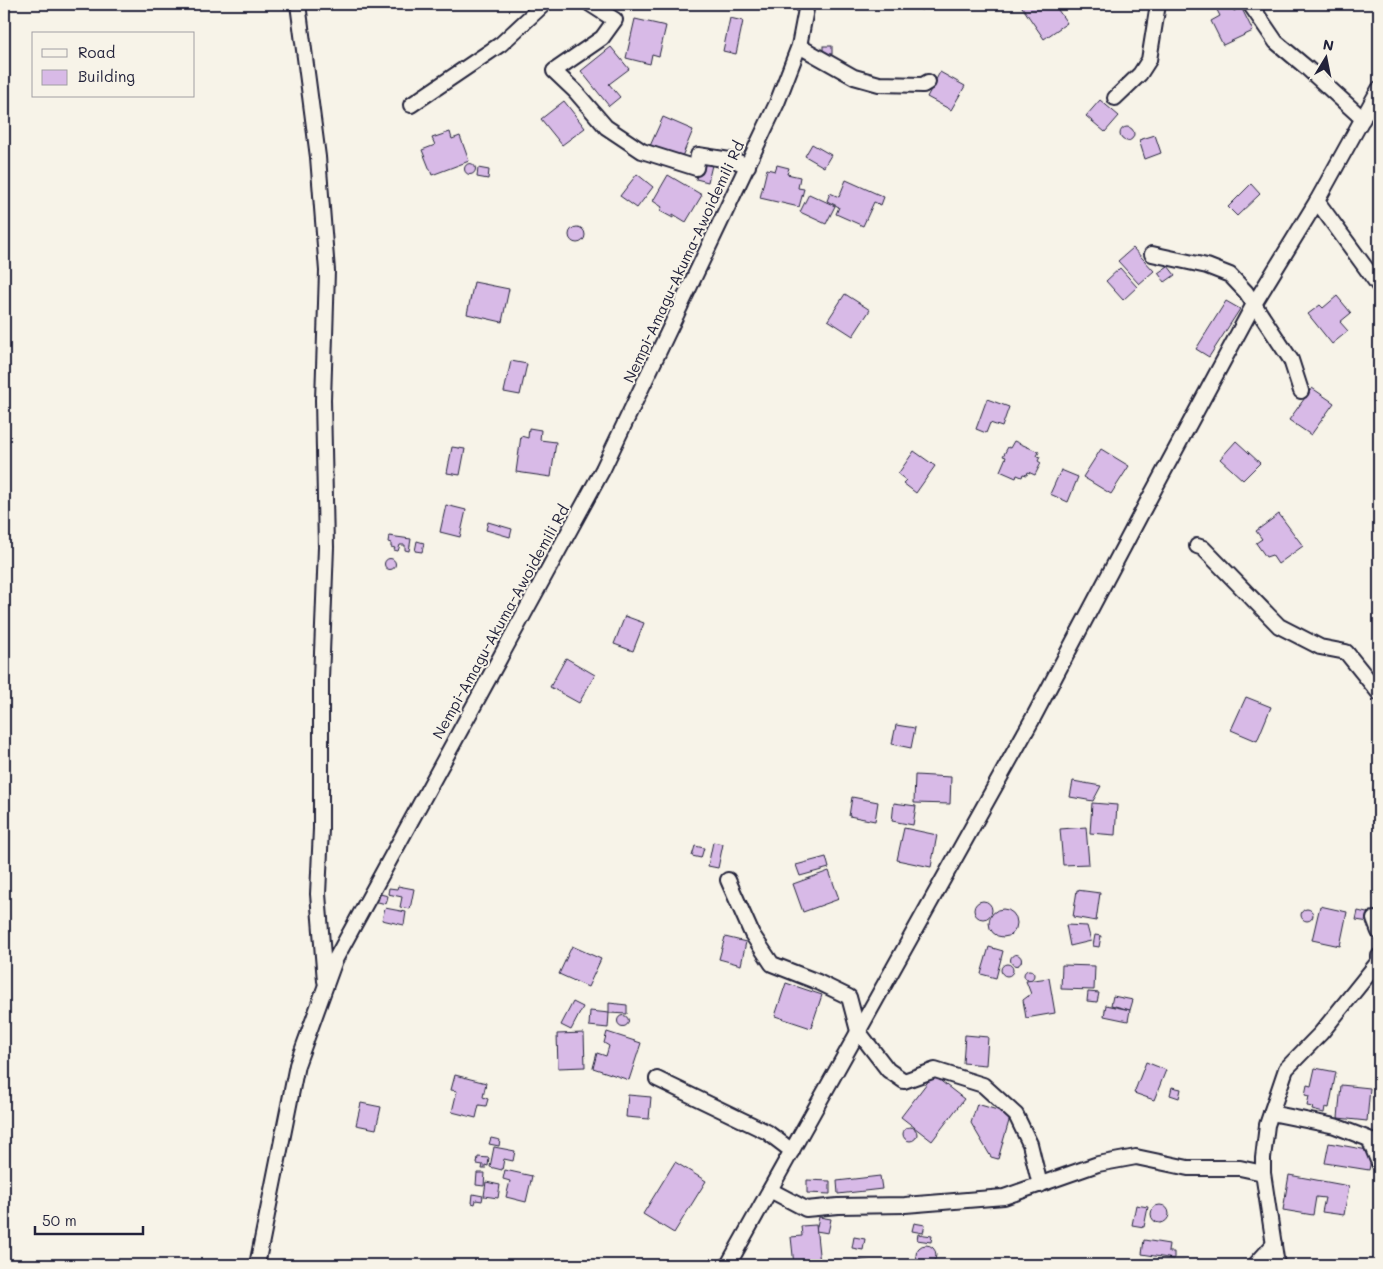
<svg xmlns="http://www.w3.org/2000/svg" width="1383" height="1269" viewBox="0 0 1383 1269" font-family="Mali,sans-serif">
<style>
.building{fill:#d8bae7;stroke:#22223b}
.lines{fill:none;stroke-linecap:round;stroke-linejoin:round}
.minor-casing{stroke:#22223b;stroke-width:18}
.minor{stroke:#f7f3e8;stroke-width:14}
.labels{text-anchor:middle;stroke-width:4;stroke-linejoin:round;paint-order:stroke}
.street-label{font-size:15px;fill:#22223b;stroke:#f7f3e8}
</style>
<rect width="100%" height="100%" fill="#f7f3e8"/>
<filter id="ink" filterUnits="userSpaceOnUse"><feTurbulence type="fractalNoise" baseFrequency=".02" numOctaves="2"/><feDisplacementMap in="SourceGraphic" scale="10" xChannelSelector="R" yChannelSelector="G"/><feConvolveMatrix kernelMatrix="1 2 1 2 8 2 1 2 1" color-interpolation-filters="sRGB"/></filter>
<g filter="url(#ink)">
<g class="building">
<polygon points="892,4 924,4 922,10"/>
<polygon points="1020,4 1054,4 1067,23 1044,39"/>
<polygon points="1230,4 1234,11 1241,7 1253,31 1223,45 1211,21 1220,16 1217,10"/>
<polygon points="730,18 743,21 736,54 723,51"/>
<polygon points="635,19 666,26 659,56 652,54 650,64 626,58"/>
<rect x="823" y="46" width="9" height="8"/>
<polygon points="611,47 629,69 609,84 620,97 609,106 581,71"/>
<polygon points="940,72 965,86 951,110 927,97"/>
<polygon points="1100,100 1119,116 1105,132 1086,116"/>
<polygon points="564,101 585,128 562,145 541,119"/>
<polygon points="663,117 693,130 681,159 650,146"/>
<circle cx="1127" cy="134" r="7"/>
<polygon points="450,132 452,139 460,136 469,161 432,175 422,150 435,145 432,138"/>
<polygon points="1155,135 1161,153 1145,159 1139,140"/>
<polygon points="812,144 831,155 824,167 805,156"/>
<polygon points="700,163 712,165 708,182 696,179"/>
<circle cx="470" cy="169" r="5.5"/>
<polygon points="777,165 789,168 787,174 800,177 798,188 804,189 799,207 760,198 767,169 775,171"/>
<polygon points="478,168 489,170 488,179 477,177"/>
<polygon points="637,174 653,187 637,208 620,196"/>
<polygon points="668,175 702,195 686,222 673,214 673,218 660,211 662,207 653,201"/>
<polygon points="846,180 884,197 881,205 874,202 863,226 836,214 839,207 827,201 830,193 839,197"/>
<polygon points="1251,184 1260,194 1237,216 1228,207"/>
<polygon points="809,194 835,206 826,224 800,212"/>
<circle cx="577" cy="235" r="8"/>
<polygon points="1133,248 1154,271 1139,284 1118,261"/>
<polygon points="1168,266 1175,275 1165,282 1158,273"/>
<polygon points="1120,268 1137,287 1123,300 1106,281"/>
<polygon points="474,282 509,289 502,322 467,314"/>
<polygon points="845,294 870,310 853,336 828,320"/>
<polygon points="1337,296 1351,313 1340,322 1348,331 1332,344 1308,314 1320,305 1323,308"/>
<polygon points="1226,301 1240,309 1209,357 1196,349"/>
<polygon points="511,361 527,364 520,395 504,392"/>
<polygon points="1312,388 1334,403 1311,435 1289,420"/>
<polygon points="987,399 1009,407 1002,427 990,423 986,433 976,429"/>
<polygon points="529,428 541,430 540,440 556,442 551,477 516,472 521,436 528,438"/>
<polygon points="1014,441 1039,452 1037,456 1040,457 1038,461 1041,463 1035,475 1028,472 1027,475 1023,474 1022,477 1017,475 1016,478 1000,471 1006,457 1003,456 1008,447 1010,448"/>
<polygon points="1236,441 1260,463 1243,480 1220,459"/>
<polygon points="452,447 465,449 460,475 447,473"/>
<polygon points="1101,449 1129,466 1111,494 1083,477"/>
<polygon points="914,451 935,466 916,493 903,483 906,480 898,474"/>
<polygon points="1061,470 1078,477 1068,502 1050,494"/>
<polygon points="446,505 466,510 460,537 440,532"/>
<polygon points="1279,514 1303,546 1278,564 1272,555 1266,557 1256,543 1262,539 1256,531"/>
<polygon points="488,522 512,529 510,537 486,530"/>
<polygon points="389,536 411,539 409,551 405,550 405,545 400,545 398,551 394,550 395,548 391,547 391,543 388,542"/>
<polygon points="417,541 424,543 422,552 415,551"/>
<circle cx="390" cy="564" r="5.5"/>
<polygon points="625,616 644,623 633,651 614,644"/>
<polygon points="566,658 595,675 579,703 550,687"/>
<polygon points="1246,697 1271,707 1257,741 1231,730"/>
<polygon points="896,725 915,728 911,748 892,744"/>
<polygon points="915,775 951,777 950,804 914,803"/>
<polygon points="1073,781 1101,786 1093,801 1070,797"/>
<polygon points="852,797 878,802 875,821 849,816"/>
<polygon points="894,803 916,806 913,825 892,821"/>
<polygon points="1092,803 1117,805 1115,835 1090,833"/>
<polygon points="1086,827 1089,864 1063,865 1060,829"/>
<polygon points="904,828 937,835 931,867 897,860"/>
<polygon points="713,842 723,844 718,868 708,866"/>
<polygon points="695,846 704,848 701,858 692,856"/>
<polygon points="826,857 829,868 800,876 796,865"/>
<polygon points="829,871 839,899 803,912 793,884"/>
<polygon points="398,886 414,889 410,909 400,907 402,897 388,894 389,888 397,889"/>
<polygon points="1077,890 1100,893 1096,921 1073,917"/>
<polygon points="380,894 388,896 386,904 378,902"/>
<circle cx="983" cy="910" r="9"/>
<polygon points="1320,906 1347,912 1340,946 1312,940"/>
<polygon points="385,908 406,912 404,925 382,920"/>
<circle cx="1307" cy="915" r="6"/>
<circle cx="1003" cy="923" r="14"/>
<polygon points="1358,911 1371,914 1369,922 1356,920"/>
<polygon points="1066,925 1087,926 1091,941 1070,946"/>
<polygon points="1095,935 1101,936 1099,947 1093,946"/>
<polygon points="725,937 746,942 741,965 719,959"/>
<polygon points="572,946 601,959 588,987 559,974"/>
<polygon points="989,947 1003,951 996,978 981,974"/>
<circle cx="1016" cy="960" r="5.5"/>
<circle cx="1007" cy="970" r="6"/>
<polygon points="1062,965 1095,966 1094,990 1061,989"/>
<circle cx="1029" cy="975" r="5"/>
<polygon points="1049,978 1055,1013 1026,1018 1023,1000 1031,994 1026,981"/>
<polygon points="786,983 822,995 811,1028 775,1016"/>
<polygon points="1088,992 1099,993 1097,1002 1087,1001"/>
<polygon points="1113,996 1133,1000 1130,1010 1111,1005"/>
<polygon points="573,1002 583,1007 571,1030 561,1025"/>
<polygon points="609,1003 627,1005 627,1014 609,1013"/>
<polygon points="1106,1005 1130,1010 1128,1021 1104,1016"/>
<polygon points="590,1011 609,1013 608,1028 589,1026"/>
<circle cx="623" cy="1021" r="5.5"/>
<polygon points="607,1032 641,1043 629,1080 593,1068 597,1053 606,1056 609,1046 604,1043"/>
<polygon points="584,1033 585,1067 558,1068 557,1034"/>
<polygon points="965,1035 988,1037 986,1065 963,1063"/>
<polygon points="1146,1062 1166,1070 1154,1100 1134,1093"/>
<polygon points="1315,1068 1336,1072 1329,1108 1325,1107 1324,1113 1312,1110 1313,1107 1307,1106 1309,1096 1305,1095 1307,1085 1311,1086"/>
<polygon points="455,1075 486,1083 483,1097 488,1099 486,1106 479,1105 476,1118 452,1112 457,1091 451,1090"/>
<polygon points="933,1075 964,1099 932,1141 901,1117"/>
<polygon points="1341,1085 1370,1088 1367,1121 1338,1118"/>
<polygon points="1172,1087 1181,1089 1179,1098 1170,1095"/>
<polygon points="628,1095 651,1097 649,1119 626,1117"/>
<polygon points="361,1103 381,1107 376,1129 356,1125"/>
<polygon points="977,1104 1011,1114 998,1159 991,1157 971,1123"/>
<circle cx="910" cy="1134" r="7"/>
<polygon points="491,1138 500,1140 499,1146 489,1144"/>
<polygon points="1329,1143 1373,1151 1369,1170 1325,1163"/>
<polygon points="494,1147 515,1151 513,1161 504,1159 502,1170 490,1167"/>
<polygon points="478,1157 489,1158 488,1166 485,1165 485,1169 482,1169 483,1165 477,1164"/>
<polygon points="675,1162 706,1181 674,1233 643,1214"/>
<polygon points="505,1170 532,1176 526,1202 506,1197 510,1181 503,1179"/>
<polygon points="477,1173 485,1173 484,1186 476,1185"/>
<polygon points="1289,1175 1349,1186 1344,1215 1322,1212 1325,1198 1316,1197 1313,1215 1283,1210"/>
<polygon points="880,1176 882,1189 838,1194 837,1181"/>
<polygon points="807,1180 830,1181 830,1194 807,1193"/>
<polygon points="486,1182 500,1185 498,1198 484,1196"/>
<polygon points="473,1194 483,1196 482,1201 476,1200 475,1204 472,1203"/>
<polygon points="1136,1205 1148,1207 1144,1227 1132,1225"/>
<circle cx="1160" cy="1214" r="9"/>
<polygon points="819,1217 831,1219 828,1233 816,1231"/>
<polygon points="914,1223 925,1225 923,1233 912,1231"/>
<polygon points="816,1225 820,1264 794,1265 791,1237 802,1236 801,1226"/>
<polygon points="918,1234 932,1236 931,1242 917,1240"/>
<polygon points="854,1237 865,1239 863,1250 852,1248"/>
<polygon points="1144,1240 1169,1244 1168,1252 1174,1252 1174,1259 1142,1254"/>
<circle cx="926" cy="1255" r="10"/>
<polygon points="854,1260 887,1265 853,1265"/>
<rect x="1139" y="1262" width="45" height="3"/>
</g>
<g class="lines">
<g class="minor-casing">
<g id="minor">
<polyline points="298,4 318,157 327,271 323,400 326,547 321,679 321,829 318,894 325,981"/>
<polyline points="590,4 615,20 602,38 554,71 575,91 606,127 642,151 696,168 698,155 736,161 748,166"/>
<polyline points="1250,4 1276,42 1307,68 1363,119"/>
<polyline points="799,46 854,77 879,84 923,85 928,82"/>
<polyline points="1115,98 1140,74 1149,60 1158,4"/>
<polyline points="411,105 501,44 544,4"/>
<polyline points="1317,201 1379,286"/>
<polyline points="1152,254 1207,266 1230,275 1246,292 1291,360 1301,391"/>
<polyline points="1197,546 1203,548 1279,626 1320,647 1346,652 1379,693"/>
<polyline points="728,880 752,934 772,964 818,982 849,997 858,1031 888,1070 904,1081 935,1070 983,1085 1016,1115 1030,1144 1040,1185"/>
<polyline points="1374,919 1379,932"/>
<polyline points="657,1079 767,1132 792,1151"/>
<polyline points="1271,1113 1335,1126 1369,1139 1379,1163"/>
<polyline points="1263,1173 1277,1265"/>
<polyline points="770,1190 806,1209 838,1206 905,1205 1004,1197 1098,1164 1136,1157 1188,1168 1240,1168 1263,1173 1263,1158 1267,1125 1286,1069 1321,1033 1379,961 1379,956"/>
<polyline points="257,1265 297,1065 335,960 603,469 777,103 799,46 807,4"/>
<polyline points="728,1265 1032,720 1142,512 1254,304 1317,201 1379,89"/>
<polyline points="1255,1265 1274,1244"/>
</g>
</g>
<use href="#minor" class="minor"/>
</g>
</g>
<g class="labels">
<g class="street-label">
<text transform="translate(684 262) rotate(-65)" y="5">Nempi-Amagu-Akuma-Awoidemili Rd</text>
<text transform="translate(501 622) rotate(-61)" y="5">Nempi-Amagu-Akuma-Awoidemili Rd</text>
</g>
</g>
<rect width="1383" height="1269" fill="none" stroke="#f7f3e8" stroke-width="20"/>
<rect x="10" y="10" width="1363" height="1249" fill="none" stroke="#22223b" stroke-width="2" filter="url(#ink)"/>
<rect x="32" y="32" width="162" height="65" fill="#f7f3e8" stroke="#a29fa3"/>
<rect x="42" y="49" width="25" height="8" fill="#f7f3e8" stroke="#a29fa3"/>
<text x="78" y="58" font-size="15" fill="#22223b">Road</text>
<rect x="42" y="70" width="25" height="15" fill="#d8bae7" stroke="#a29fa3"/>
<text x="78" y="82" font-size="15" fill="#22223b">Building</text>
<g transform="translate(1326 58) rotate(10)" stroke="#f7f3e8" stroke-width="4" paint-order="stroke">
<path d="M0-4L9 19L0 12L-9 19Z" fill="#22223b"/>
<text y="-8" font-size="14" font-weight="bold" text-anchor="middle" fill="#22223b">N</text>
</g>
<path d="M35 1226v8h108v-8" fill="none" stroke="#22223b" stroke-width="2.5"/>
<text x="42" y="1226" font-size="15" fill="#22223b" stroke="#f7f3e8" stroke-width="4" paint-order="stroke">50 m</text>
</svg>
